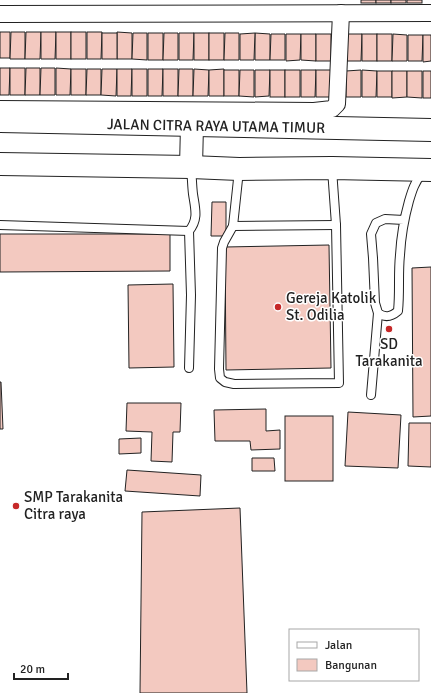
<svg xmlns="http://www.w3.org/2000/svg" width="431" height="693" viewBox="0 0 431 693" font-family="Signika,sans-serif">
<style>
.building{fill:#f3c9c0;stroke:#222}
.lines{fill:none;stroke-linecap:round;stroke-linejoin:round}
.service-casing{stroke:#222;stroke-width:10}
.minor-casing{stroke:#222;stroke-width:18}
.secondary-casing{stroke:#222;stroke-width:24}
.service{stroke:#fff;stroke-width:8}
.minor{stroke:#fff;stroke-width:16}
.secondary{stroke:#fff;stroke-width:22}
.poi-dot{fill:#c62828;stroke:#fff;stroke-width:1.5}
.labels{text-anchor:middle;stroke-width:3;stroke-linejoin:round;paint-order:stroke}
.street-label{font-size:15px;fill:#222;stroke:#fff}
.poi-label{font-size:15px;fill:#222;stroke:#fff;text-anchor:start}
</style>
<rect width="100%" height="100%" fill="#fff"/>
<g class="building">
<rect x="361" y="0" width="15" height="3"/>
<rect x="376" y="0" width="15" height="3"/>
<rect x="391" y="0" width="15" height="3"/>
<rect x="407" y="0" width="15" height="3"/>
<rect x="0" y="32" width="10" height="26"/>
<polygon points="11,32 25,32 25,59 10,59"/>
<polygon points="26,32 41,32 40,59 25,59"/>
<polygon points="41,32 56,32 55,59 41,59"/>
<rect x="56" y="32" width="15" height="27"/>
<rect x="71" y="32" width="15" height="27"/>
<polygon points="87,32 102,32 101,59 87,59"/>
<polygon points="117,32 132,33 132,59 117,59"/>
<rect x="102" y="33" width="15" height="26"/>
<polygon points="133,33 147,33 147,60 132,59"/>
<rect x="148" y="33" width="15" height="27"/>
<polygon points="164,33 178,33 178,60 163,60"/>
<polygon points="179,33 194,33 193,60 179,60"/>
<rect x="194" y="33" width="15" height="27"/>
<rect x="209" y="33" width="15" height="27"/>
<polygon points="225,33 239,33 239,60 224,60"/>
<polygon points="255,33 270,34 270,60 255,60"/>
<polygon points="255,33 254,60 240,60 240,34"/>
<polygon points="271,34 285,34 285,60 270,60"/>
<polygon points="286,34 301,34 300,60 286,61"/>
<polygon points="301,34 316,34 316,61 301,60"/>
<rect x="316" y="34" width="15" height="27"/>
<polygon points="347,34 362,34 361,61 347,61"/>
<rect x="362" y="34" width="15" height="27"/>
<rect x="377" y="34" width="15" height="27"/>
<polygon points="393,34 407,35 407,61 392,61"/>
<polygon points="408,35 423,35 422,61 408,61"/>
<polygon points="423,35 431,35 431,61 423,62"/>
<polygon points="0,68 10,68 9,95 0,95"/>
<rect x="10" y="68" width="15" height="27"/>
<polygon points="26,68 40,68 40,95 25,95"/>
<polygon points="41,68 55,68 55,95 40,95"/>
<polygon points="56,68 71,69 70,95 56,95"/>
<rect x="71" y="69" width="15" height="26"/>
<polygon points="87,69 101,69 101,95 86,95"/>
<polygon points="102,69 117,69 116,96 101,95"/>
<polygon points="117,69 132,69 131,96 117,96"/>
<rect x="132" y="69" width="15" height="27"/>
<polygon points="148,69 163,69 162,96 148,96"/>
<rect x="163" y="69" width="15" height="27"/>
<polygon points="179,69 193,69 193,96 178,96"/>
<polygon points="194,69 209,70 208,96 193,96"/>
<polygon points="224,69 224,96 209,96 209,70"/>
<rect x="224" y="70" width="15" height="26"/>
<polygon points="240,70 254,70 254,97 239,96"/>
<polygon points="255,70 270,70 269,96 255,97"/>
<rect x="270" y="70" width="15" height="27"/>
<rect x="285" y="70" width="15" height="27"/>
<polygon points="301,70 316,70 315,97 301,97"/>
<rect x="316" y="70" width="15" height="27"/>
<polygon points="361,70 361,97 346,97 346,71"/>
<polygon points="362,70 377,71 376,97 362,97"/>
<rect x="377" y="71" width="15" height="26"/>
<polygon points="392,71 407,71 407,97 392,98"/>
<polygon points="407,71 422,71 422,98 407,97"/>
<rect x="423" y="71" width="8" height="27"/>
<polygon points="212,202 226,202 226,236 211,236"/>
<polygon points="0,234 170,234 170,271 0,272"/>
<polygon points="329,245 331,368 226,370 225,247"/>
<polygon points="431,267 431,416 413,417 412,268"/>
<polygon points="173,284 174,367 129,368 128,285"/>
<polygon points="0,382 1,382 3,429 0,429"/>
<polygon points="127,403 181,403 180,432 173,432 172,462 151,461 152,432 126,431"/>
<polygon points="266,409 266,431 280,430 280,449 251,450 250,441 215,441 214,410"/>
<polygon points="348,412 401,415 398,468 345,466"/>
<rect x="285" y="416" width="48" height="65"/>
<polygon points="409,423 431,423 431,467 408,466"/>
<polygon points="141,438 141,453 119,454 119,439"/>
<polygon points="252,458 274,458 275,471 252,471"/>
<polygon points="127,470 201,475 200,496 125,491"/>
<polygon points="240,508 247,693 140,693 142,512"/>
</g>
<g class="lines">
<g class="service-casing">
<g id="service">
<polyline points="239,170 233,226 224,242 222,248 219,369 220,378 225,382 234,384 339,383 336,225 332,169"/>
<path d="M404 220 385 219 376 223 371 234 373 258 375 303 378 313C385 318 391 317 398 311 400 292 398 274 400 255 401 237 404 219 409 201 412 191 415 181 422 174"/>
<polyline points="0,225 189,231"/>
<polyline points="233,226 336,225"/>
<path d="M189 368 191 295 189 231C199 219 195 208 193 194 192 186 192 177 191 169"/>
<polyline points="371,395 378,313"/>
</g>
</g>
<g class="minor-casing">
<g id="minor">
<polyline points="0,14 431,13"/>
<polyline points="0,109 314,111 332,109 337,104 341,13"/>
</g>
</g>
<g class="secondary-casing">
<g id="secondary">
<polyline points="0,121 431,130"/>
<polyline points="0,164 191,167 239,169 332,168 431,170"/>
<polyline points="191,167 192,125"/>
</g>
</g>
<use href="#service" class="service"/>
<use href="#minor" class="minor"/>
<use href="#secondary" class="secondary"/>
</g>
<g class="poi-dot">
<circle cx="278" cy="307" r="4"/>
<circle cx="389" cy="329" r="4"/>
<circle cx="16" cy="506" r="4"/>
</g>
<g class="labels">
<g class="street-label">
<text transform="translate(216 126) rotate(1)" y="5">JALAN CITRA RAYA UTAMA TIMUR</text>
</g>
<g class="poi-label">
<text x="286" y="303">Gereja Katolik<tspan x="286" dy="17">St. Odilia</tspan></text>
<text x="389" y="349" text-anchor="middle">SD<tspan x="389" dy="17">Tarakanita</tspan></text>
<text x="24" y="502">SMP Tarakanita<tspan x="24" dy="17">Citra raya</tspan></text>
</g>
</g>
<rect x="289" y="629" width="130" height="52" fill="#ffffff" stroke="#a7a7a7"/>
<rect x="297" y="642" width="20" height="6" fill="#ffffff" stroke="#a7a7a7"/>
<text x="325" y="649" font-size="12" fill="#222222">Jalan</text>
<rect x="297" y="659" width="20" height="12" fill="#f3c9c0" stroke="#a7a7a7"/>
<text x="325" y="669" font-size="12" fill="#222222">Bangunan</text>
<path d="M14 673v6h54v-6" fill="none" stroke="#222222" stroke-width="2"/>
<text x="20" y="673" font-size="12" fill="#222222" stroke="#ffffff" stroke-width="3" paint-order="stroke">20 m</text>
</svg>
